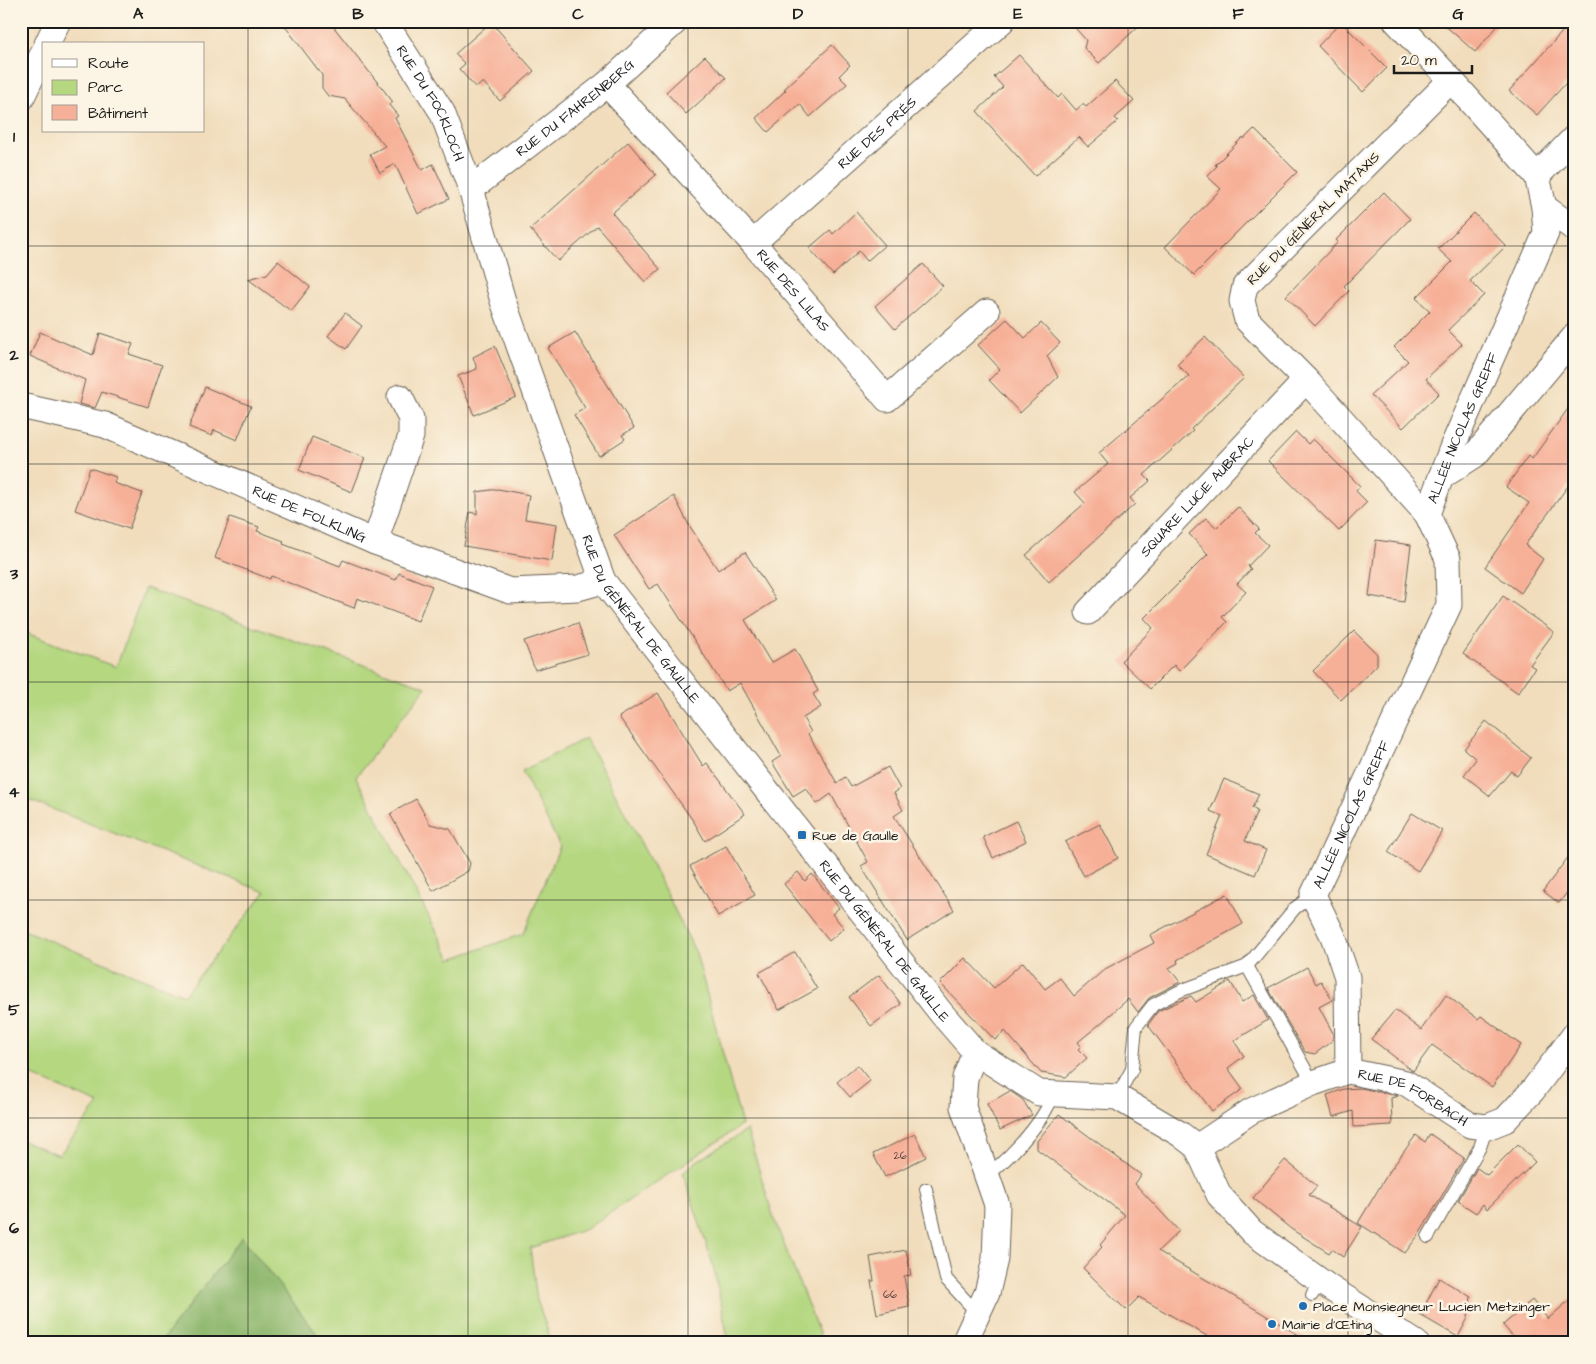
<svg xmlns="http://www.w3.org/2000/svg" width="1596" height="1364" viewBox="0 0 1596 1364" font-family="'Architects Daughter',sans-serif">
<style>
.green{fill:#b4d780;stroke:#687a4e}
.forest{fill:#8fb86e;stroke:#566a45}
.building{fill:#f7b098}
.lines{fill:none;stroke-linecap:round;stroke-linejoin:round}
.lane-casing{stroke:#676054;stroke-width:14}
.street-casing{stroke:#676054;stroke-width:27}
.lane{stroke:#fff;stroke-width:12}
.street{stroke:#fff;stroke-width:25}
.grid{fill:none;stroke:#1c1c1c;stroke-width:1;stroke-opacity:0.55}
.poi-dot{fill:#1f6fb2;stroke:#fcf5e5;stroke-width:2}
.labels{text-anchor:middle;stroke-width:5;stroke-linejoin:round;paint-order:stroke}
.number-label{font-size:11px;fill:#53413b}
.street-label{font-size:14px;fill:#1c1c1c;stroke:#fcf5e5}
.poi-label{font-size:14px;fill:#1c1c1c;stroke:#fcf5e5;text-anchor:start}
.neatline{fill:none;stroke:#1c1c1c;stroke-width:2}
.grid-label{font-size:16px;text-anchor:middle;font-weight:bold;fill:#1c1c1c}
</style>
<rect width="100%" height="100%" fill="#fcf5e5"/>
<filter id="ink" filterUnits="userSpaceOnUse"><feTurbulence type="fractalNoise" baseFrequency=".02" numOctaves="2"/><feDisplacementMap in="SourceGraphic" scale="10" xChannelSelector="R" yChannelSelector="G"/><feConvolveMatrix kernelMatrix="1 2 1 2 8 2 1 2 1" color-interpolation-filters="sRGB"/></filter>
<filter id="wash" filterUnits="userSpaceOnUse"><feTurbulence type="fractalNoise" baseFrequency=".0096" numOctaves="4" result="noise"/><feDisplacementMap in="SourceGraphic" scale="20" xChannelSelector="R" yChannelSelector="G"/><feGaussianBlur stdDeviation="1.12" result="paint"/><feColorMatrix in="noise" values="0 0 0 0 0 0 0 0 0 0 0 0 0 0 0 0 0 1.4 0 .05"/><feComposite in="paint" operator="in"/></filter>
<g filter="url(#wash)">
<rect width="100%" height="100%" fill="#f1ddbc"/>
<g class="green">
<polygon points="145,588 426,687 356,777 451,959 523,934 560,846 522,771 586,738 654,868 696,953 742,1125 586,1229 530,1248 537,1300 552,1343 324,1343 242,1237 160,1343 21,1343 21,1140 59,1155 99,1104 21,1071 21,929 184,995 265,892 21,797 21,631 116,667"/>
<polygon points="747,1130 774,1219 823,1343 729,1343 713,1265 683,1173 697,1161"/>
</g>
<polygon class="forest" points="242,1237 324,1343 160,1343"/>
<g id="blocks">
<g class="building">
<polygon points="281,21 329,21 393,102 389,105 398,116 395,118 422,170 433,164 449,199 418,214 395,164 380,173 370,154 385,146 345,99 328,96 322,88 322,75"/>
<polygon points="1069,21 1144,21 1099,63 1084,48 1086,40"/>
<polygon points="1440,21 1502,21 1475,52"/>
<polygon points="1572,21 1575,21 1575,73 1537,115 1509,91"/>
<polygon points="491,22 534,71 500,101 483,82 476,88 459,69 465,64 455,54"/>
<polygon points="1341,22 1387,68 1363,92 1318,46"/>
<polygon points="832,45 850,65 839,76 847,84 810,117 800,104 768,132 756,118 786,90 784,89"/>
<polygon points="1019,55 1058,98 1062,94 1076,110 1083,104 1086,107 1115,81 1134,101 1115,118 1118,121 1088,147 1079,137 1035,176 977,111 1003,87 994,77"/>
<polygon points="705,56 726,78 686,114 666,92"/>
<polygon points="1254,129 1297,172 1194,275 1165,247 1221,189 1207,176 1217,166 1215,165 1243,137 1244,139"/>
<polygon points="628,142 656,175 612,213 660,269 645,282 597,226 558,261 530,229"/>
<polygon points="1384,192 1410,219 1344,286 1349,291 1315,326 1286,296 1338,242 1336,240"/>
<polygon points="856,212 885,245 867,261 859,251 833,275 809,248 830,230 833,234"/>
<polygon points="1474,213 1506,246 1470,281 1484,295 1448,330 1462,344 1426,379 1439,393 1403,428 1371,395 1408,361 1394,347 1430,311 1416,298 1452,262 1438,249"/>
<polygon points="278,261 310,287 291,311 248,279 267,274"/>
<polygon points="923,264 943,286 895,329 875,306"/>
<polygon points="345,313 362,326 346,349 328,336"/>
<polygon points="1007,319 1025,338 1041,323 1060,343 1047,356 1058,377 1020,413 989,380 1000,369 978,345"/>
<polygon points="40,332 93,355 100,333 133,344 129,354 162,365 148,407 102,392 95,408 79,404 85,380 30,356"/>
<polygon points="575,332 634,428 622,435 625,439 599,456 574,415 585,408 548,348"/>
<polygon points="1205,337 1244,378 1191,429 1193,431 1144,475 1150,481 1130,498 1135,504 1049,582 1026,555 1085,503 1075,492 1108,464 1099,453 1189,376 1177,364"/>
<polygon points="495,346 516,397 474,415 458,376 477,369 473,357"/>
<polygon points="205,387 251,406 237,440 214,430 212,436 189,427"/>
<polygon points="1575,399 1575,485 1568,486 1525,545 1543,559 1521,593 1485,567 1529,503 1506,487 1528,456 1532,459"/>
<polygon points="1296,432 1308,444 1313,439 1360,486 1356,491 1367,502 1339,531 1268,461"/>
<polygon points="312,437 365,458 352,492 299,470"/>
<polygon points="90,468 116,477 114,483 142,493 129,529 75,510"/>
<polygon points="498,489 529,495 525,519 557,524 552,561 464,546 470,512 477,514 477,492"/>
<polygon points="674,496 689,525 718,570 745,552 776,600 745,620 771,663 795,649 818,691 813,694 821,707 803,718 811,732 808,734 837,783 845,777 851,787 888,767 900,789 894,793 903,810 894,816 954,910 907,940 861,866 868,862 831,794 817,804 806,788 793,796 772,762 781,756 740,683 727,691 658,584 649,589 614,535"/>
<polygon points="1238,507 1259,529 1255,533 1268,545 1248,566 1251,569 1237,584 1246,592 1222,617 1227,622 1179,671 1174,665 1150,689 1121,661 1153,628 1144,618 1208,554 1189,534 1206,518 1217,528"/>
<polygon points="230,517 259,527 257,531 284,541 283,544 340,566 343,560 396,580 399,573 432,586 418,621 357,598 354,608 271,576 270,579 215,558"/>
<polygon points="1376,540 1411,545 1404,602 1369,596"/>
<polygon points="1503,596 1554,632 1530,665 1535,668 1518,693 1463,654"/>
<polygon points="578,623 588,654 535,670 524,641"/>
<polygon points="1354,631 1377,654 1377,665 1341,700 1313,671"/>
<polygon points="658,693 703,766 707,763 745,814 705,841 694,822 619,717"/>
<polygon points="1486,721 1531,758 1517,776 1511,771 1490,796 1464,775 1476,759 1464,749"/>
<polygon points="1224,779 1259,794 1252,808 1257,811 1245,841 1266,850 1255,875 1206,854 1222,816 1210,811"/>
<polygon points="416,799 430,824 450,829 470,863 468,871 433,891 390,814"/>
<polygon points="1412,813 1442,831 1418,871 1388,852"/>
<polygon points="1016,821 1026,841 993,858 983,837"/>
<polygon points="1100,824 1118,858 1084,876 1065,842"/>
<polygon points="726,846 755,895 718,916 690,866"/>
<polygon points="1575,848 1575,882 1559,903 1543,891"/>
<polygon points="798,872 805,881 812,874 839,908 832,914 844,928 829,941 784,884"/>
<polygon points="1227,894 1243,924 1177,960 1178,963 1169,968 1180,982 1149,998 1138,1012 1128,999 1101,1023 1078,1042 1081,1046 1078,1049 1087,1058 1066,1077 1041,1073 1005,1031 995,1040 940,983 965,958 994,988 1023,962 1045,989 1060,978 1074,996 1105,969 1154,943 1150,935"/>
<polygon points="795,952 817,989 779,1010 759,973"/>
<polygon points="1307,967 1316,984 1321,981 1332,1000 1319,1007 1333,1033 1333,1040 1315,1054 1305,1052 1268,988"/>
<polygon points="879,975 901,1004 871,1026 849,997"/>
<polygon points="1230,981 1242,1002 1254,995 1268,1020 1234,1041 1244,1056 1228,1068 1243,1089 1212,1111 1148,1025 1158,1011 1191,996 1196,1002"/>
<polygon points="1446,995 1478,1019 1481,1016 1521,1045 1492,1087 1432,1045 1413,1071 1371,1039 1395,1010 1421,1030"/>
<polygon points="857,1065 870,1081 850,1097 837,1082"/>
<polygon points="1361,1088 1398,1096 1391,1098 1392,1125 1354,1127 1353,1111 1333,1117 1327,1095 1344,1089"/>
<polygon points="1010,1091 1023,1100 1032,1115 1000,1130 987,1104"/>
<polygon points="1059,1114 1141,1175 1135,1184 1179,1231 1158,1251 1312,1343 1219,1343 1139,1297 1126,1310 1083,1268 1102,1247 1100,1245 1125,1215 1037,1149 1037,1141"/>
<polygon points="915,1134 926,1157 885,1177 873,1154"/>
<polygon points="1430,1134 1464,1158 1420,1233 1405,1253 1358,1223 1387,1175 1416,1135 1425,1142"/>
<polygon points="1518,1144 1535,1162 1487,1209 1483,1204 1476,1213 1458,1201 1477,1168 1487,1175"/>
<polygon points="1285,1160 1317,1186 1309,1195 1362,1227 1343,1257 1332,1249 1329,1253 1291,1229 1253,1198"/>
<polygon points="906,1250 911,1275 904,1276 909,1307 877,1314 871,1281 874,1281 870,1257"/>
<polygon points="1439,1278 1471,1297 1468,1318 1458,1337 1420,1315"/>
<polygon points="1575,1295 1575,1335 1565,1343 1518,1343 1503,1325 1532,1300 1548,1319"/>
</g>
</g>
</g>
<g filter="url(#ink)">
<use href="#blocks" fill-opacity="0" stroke="#676054" stroke-width="1"/>
<g class="lines">
<g class="lane-casing">
<g id="lane">
<polyline points="1247,966 1313,1083"/>
<polyline points="1117,1097 1132,1069 1136,1027 1153,1005 1180,991 1247,966 1295,908 1313,895"/>
<path d="M987 1176C1013 1154 1041 1125 1054 1094"/>
<polyline points="926,1189 946,1279 978,1314"/>
<polyline points="1428,1237 1480,1147 1487,1127"/>
<polyline points="1312,1295 1320,1281"/>
</g>
</g>
<g class="street-casing">
<g id="street">
<path id="s1" d="M384 21 442 112 471 189 503 301 603 581 942 1014 975 1052 1039 1093 1117 1097 1180 1134 1197 1147 1219 1195 1252 1232 1327 1286 1416 1343"/>
<polyline points="1396,21 1451,80 1245,286 1242,301 1247,320 1306,380 1427,514"/>
<polyline points="47,44 58,21"/>
<polyline points="1451,80 1537,176"/>
<path id="s2" d="M607 84 753 243 887 399 987 312"/>
<polyline points="21,99 44,51"/>
<path id="s3" d="M471 189 607 84 676 21"/>
<polyline points="1544,207 1575,229"/>
<path id="s4" d="M753 243 1002 21"/>
<path id="s5" d="M21 406 105 425 375 542 510 591 578 588 603 581"/>
<polyline points="1441,477 1475,455 1575,336"/>
<polyline points="375,542 411,436 411,419 400,397"/>
<path id="s6" d="M1088 612 1306 380"/>
<path id="s7" d="M1348 1071 1347 977 1333 936 1313 895 1449 605 1448 559 1427 514 1452 448 1546 233 1544 207 1537 176 1575 137"/>
<path id="s8" d="M1197 1147 1251 1111 1313 1083 1348 1071 1406 1083 1470 1125 1487 1127 1505 1120 1533 1090 1575 1034"/>
<polyline points="964,1343 987,1293 995,1259 997,1205 963,1107 965,1078 975,1052"/>
</g>
</g>
<use href="#lane" class="lane"/>
<use href="#street" class="street"/>
</g>
</g>
<path class="grid" d="M248 21V1343M468 21V1343M688 21V1343M908 21V1343M1128 21V1343M1348 21V1343M21 246H1575M21 464H1575M21 682H1575M21 900H1575M21 1118H1575"/>
<g class="poi-dot">
<rect x="797" y="830" width="10" height="10" rx="2.5"/>
<circle cx="1303" cy="1306" r="5"/>
<circle cx="1272" cy="1324" r="5"/>
</g>
<g class="labels">
<g class="number-label">
<text x="900" y="1159">26</text>
<text x="890" y="1298">66</text>
</g>
<g class="street-label">
<text dy="5" stroke="none"><textPath href="#s1" startOffset="95">RUE DU FOCKLOCH</textPath></text>
<text dy="5" stroke="none"><textPath href="#s3" startOffset="132">RUE DU FAHRENBERG</textPath></text>
<text dy="5" stroke="none"><textPath href="#s4" startOffset="166">RUE DES PRÉS</textPath></text>
<text transform="translate(1313 218) rotate(-45)" y="5">RUE DU GÉNÉRAL MATAXIS</text>
<text dy="5" stroke="none"><textPath href="#s2" startOffset="278">RUE DES LILAS</textPath></text>
<text dy="5" stroke="none"><textPath href="#s7" startOffset="692">ALLÉE NICOLAS GREFF</textPath></text>
<text dy="5" stroke="none"><textPath href="#s6" startOffset="159">SQUARE LUCIE AUBRAC</textPath></text>
<text dy="5" stroke="none"><textPath href="#s5" startOffset="309">RUE DE FOLKLING</textPath></text>
<text dy="5" stroke="none"><textPath href="#s1" startOffset="656">RUE DU GÉNÉRAL DE GAULLE</textPath></text>
<text dy="5" stroke="none"><textPath href="#s7" startOffset="272">ALLÉE NICOLAS GREFF</textPath></text>
<text dy="5" stroke="none"><textPath href="#s1" startOffset="1061">RUE DU GÉNÉRAL DE GAULLE</textPath></text>
<text dy="5" stroke="none"><textPath href="#s8" startOffset="241">RUE DE FORBACH</textPath></text>
</g>
<g class="poi-label">
<text x="812" y="840">Rue de Gaulle</text>
<text x="1313" y="1311">Place Monsiegneur Lucien Metzinger</text>
<text x="1282" y="1329">Mairie d'Œting</text>
</g>
</g>
<rect width="1596" height="1364" fill="none" stroke="#fcf5e5" stroke-width="55"/>
<rect x="42" y="42" width="162" height="90" fill="#fcf5e5" stroke="#a29e95"/>
<rect x="52" y="59" width="25" height="8" fill="#ffffff" stroke="#a29e95"/>
<text x="88" y="68" font-size="15" fill="#1c1c1c">Route</text>
<rect x="52" y="80" width="25" height="15" fill="#b4d780" stroke="#a29e95"/>
<text x="88" y="92" font-size="15" fill="#1c1c1c">Parc</text>
<rect x="52" y="105" width="25" height="15" fill="#f7b098" stroke="#a29e95"/>
<text x="88" y="118" font-size="15" fill="#1c1c1c">Bâtiment</text>
<path d="M1394 65v8h78v-8" fill="none" stroke="#1c1c1c" stroke-width="2.5"/>
<text x="1401" y="65" font-size="15" fill="#1c1c1c" stroke="#fcf5e5" stroke-width="4" paint-order="stroke">20 m</text>
<rect x="28" y="28" width="1540" height="1308" class="neatline"/>
<g class="grid-label">
<text x="138" y="19">A</text>
<text x="358" y="19">B</text>
<text x="578" y="19">C</text>
<text x="798" y="19">D</text>
<text x="1018" y="19">E</text>
<text x="1238" y="19">F</text>
<text x="1458" y="19">G</text>
<text x="14" y="142">1</text>
<text x="14" y="360">2</text>
<text x="14" y="579">3</text>
<text x="14" y="797">4</text>
<text x="14" y="1015">5</text>
<text x="14" y="1233">6</text>
</g>
</svg>
